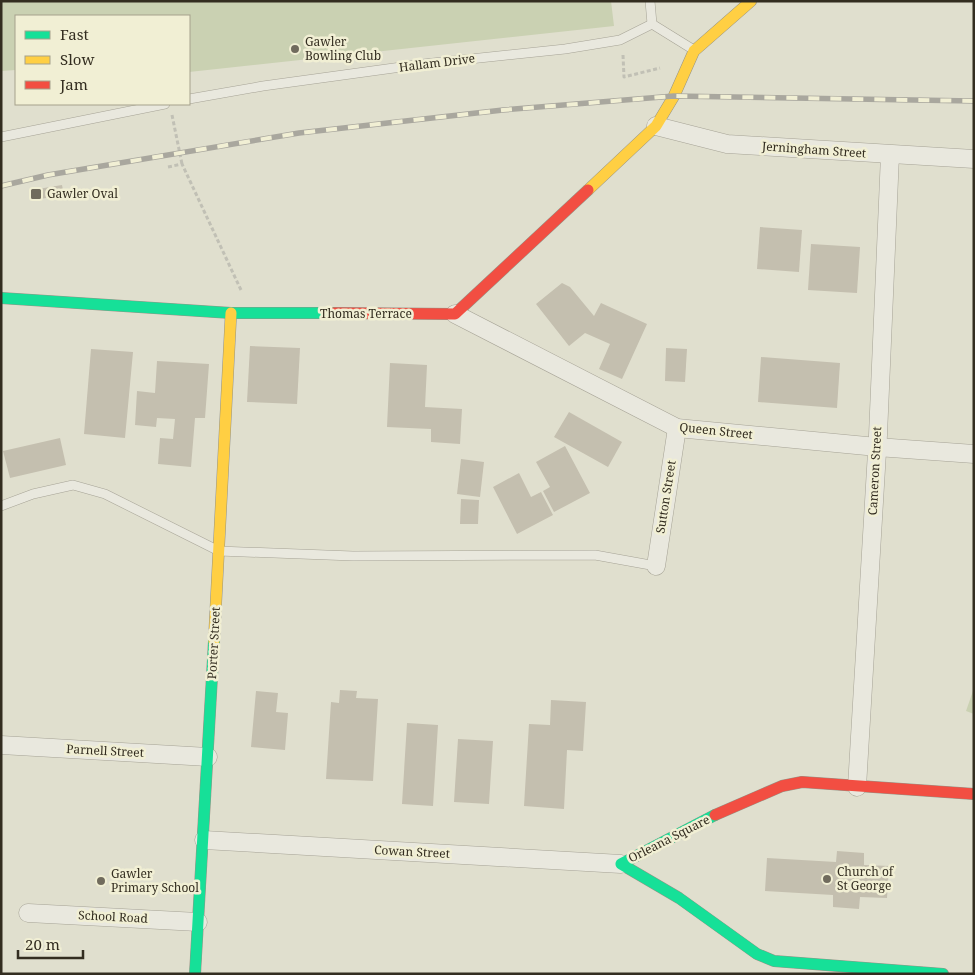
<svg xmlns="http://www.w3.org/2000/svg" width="975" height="975" viewBox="0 0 975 975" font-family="'Noto Serif',serif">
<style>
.green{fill:#cad1b2}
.building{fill:#c4bfaf}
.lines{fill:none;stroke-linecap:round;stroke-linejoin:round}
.lane-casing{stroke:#a6a396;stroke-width:10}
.street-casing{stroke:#a6a396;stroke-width:19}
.fast-casing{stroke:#959386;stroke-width:12}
.slow-casing{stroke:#959386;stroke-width:12}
.jam-casing{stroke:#959386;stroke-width:12}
.path{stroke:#c1c0b5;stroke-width:3;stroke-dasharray:4 2.5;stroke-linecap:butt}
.lane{stroke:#e9e8de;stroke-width:9}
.street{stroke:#e9e8de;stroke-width:18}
.fast{stroke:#16e098;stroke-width:11}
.slow{stroke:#ffcf43;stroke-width:11}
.jam{stroke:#f24e42;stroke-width:11}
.rail-casing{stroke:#a9a79e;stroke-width:5.5}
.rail{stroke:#f1efd4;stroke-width:4;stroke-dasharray:11;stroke-linecap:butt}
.poi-dot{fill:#706b5d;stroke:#f1efd4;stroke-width:2}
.labels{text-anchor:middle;stroke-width:5;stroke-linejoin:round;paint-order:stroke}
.poi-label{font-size:12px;fill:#332d20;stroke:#f1efd4;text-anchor:start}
.street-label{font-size:12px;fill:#332d20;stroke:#f1efd4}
</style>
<rect width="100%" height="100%" fill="#e0dfce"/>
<g class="green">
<polygon points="1,1 611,1 614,26 189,72 189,16 16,16 16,70 1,71"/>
<polygon points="974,688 974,714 966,711"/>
</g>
<g class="building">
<polygon points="62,185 64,195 40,199 38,189"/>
<polygon points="760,227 802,230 799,272 757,269"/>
<polygon points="811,244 860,247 857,293 808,290"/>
<polygon points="562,283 570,287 594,316 601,303 647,324 622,379 599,369 610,344 585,333 569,346 536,304"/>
<polygon points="250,346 300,348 297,404 247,402"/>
<polygon points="666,348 687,349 685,382 665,381"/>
<polygon points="91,349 133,352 125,438 84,434"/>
<polygon points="761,357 840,363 837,408 758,402"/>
<polygon points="157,361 209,364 205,418 195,418 191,467 158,464 160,438 173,439 175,419 157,418 156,427 135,425 137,391 155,393"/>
<polygon points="390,363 427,365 425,407 462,409 460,444 431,442 431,429 387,427"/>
<polygon points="569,412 622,442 608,467 554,437"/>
<polygon points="60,438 66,465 10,478 3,451"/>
<polygon points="565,446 590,493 554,512 543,491 550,487 536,462"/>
<polygon points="461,459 484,462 480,497 457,494"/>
<polygon points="519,473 531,497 541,492 553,515 517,534 493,487"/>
<polygon points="461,499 479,500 478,524 460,524"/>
<polygon points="340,690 357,691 356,698 378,699 373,781 326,779 331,702 339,703"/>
<polygon points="256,691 278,693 276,712 288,713 285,750 251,747"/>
<polygon points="551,700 586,702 583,751 567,750 564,809 524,806 529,724 550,725"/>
<polygon points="407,723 438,725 433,806 402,804"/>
<polygon points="458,739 493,741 489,804 454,802"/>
<polygon points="837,851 864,853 864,865 889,866 887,898 860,897 859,909 833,907 833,895 765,891 767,858 836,862"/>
</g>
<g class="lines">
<g class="lane-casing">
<g id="lane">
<polyline points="650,1 652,24"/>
<polyline points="652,24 694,50"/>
<polyline points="189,99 263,86 423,64 565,49 620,40 652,24"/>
<polyline points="1,137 165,104"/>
<polyline points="1,506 33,494 73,485 105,494 219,551 353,556 595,555 656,566"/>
</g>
</g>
<g class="street-casing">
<g id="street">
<polyline points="656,126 727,144 974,159"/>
<polyline points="455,314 677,428 877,447 974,454"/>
<polyline points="656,566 677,428"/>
<polyline points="1,745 208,757"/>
<polyline points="857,787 878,435 890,155"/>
<polyline points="204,840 621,864"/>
<polyline points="28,913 198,922"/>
</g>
</g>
<g class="fast-casing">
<g id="fast">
<polyline points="1,298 231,313 333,313"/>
<polyline points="715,815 621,864 679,898 757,954 774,961 943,974"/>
<polyline points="195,974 214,641"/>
</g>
</g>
<g class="slow-casing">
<g id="slow">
<polyline points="588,190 656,126 674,96 694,51 751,1"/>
<polyline points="214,641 231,313"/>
</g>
</g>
<g class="jam-casing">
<g id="jam">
<polyline points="333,313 455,314 588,190"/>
<polyline points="715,815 782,786 802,782 974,794"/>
</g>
</g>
<g class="path">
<polyline points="623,55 624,77 660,68"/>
<polyline points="172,115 182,164"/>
<polyline points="168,167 182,164 241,290"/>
</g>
<use href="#lane" class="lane"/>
<use href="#street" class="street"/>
<use href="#fast" class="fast"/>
<use href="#slow" class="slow"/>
<use href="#jam" class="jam"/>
<g class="rail-casing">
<polyline id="rail" points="1,186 48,175 299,133 503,110 674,96 974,101"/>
</g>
<use href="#rail" class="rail"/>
</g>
<g class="poi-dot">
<circle cx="295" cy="49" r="5"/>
<rect x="30" y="188" width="12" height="12" rx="2.5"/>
<circle cx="827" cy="879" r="5"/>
<circle cx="101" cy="881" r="5"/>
</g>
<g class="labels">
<g class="poi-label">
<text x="305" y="46">Gawler<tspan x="305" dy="14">Bowling Club</tspan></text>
<text x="47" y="198">Gawler Oval</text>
<text x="837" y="876">Church of<tspan x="837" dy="14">St George</tspan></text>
<text x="111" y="878">Gawler<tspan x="111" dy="14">Primary School</tspan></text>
</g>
<g class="street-label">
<text transform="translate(437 63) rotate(-7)" y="4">Hallam Drive</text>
<text transform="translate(814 150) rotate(4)" y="4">Jerningham Street</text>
<text x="366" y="318">Thomas Terrace</text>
<text transform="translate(716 431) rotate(6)" y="4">Queen Street</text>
<text transform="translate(875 471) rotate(-87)" y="4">Cameron Street</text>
<text transform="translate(666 497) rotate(-81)" y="4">Sutton Street</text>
<text transform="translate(214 643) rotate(-87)" y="4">Porter Street</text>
<text transform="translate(105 751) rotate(3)" y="4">Parnell Street</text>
<text transform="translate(669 839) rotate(-27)" y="4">Orleana Square</text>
<text transform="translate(412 852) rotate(3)" y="4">Cowan Street</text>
<text transform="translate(113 917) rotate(3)" y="4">School Road</text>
</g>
</g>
<rect width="975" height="975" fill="none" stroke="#332d20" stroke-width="5"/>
<rect x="15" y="15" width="175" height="90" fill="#f1efd4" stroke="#a5a18c"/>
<rect x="25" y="31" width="25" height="8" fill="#16e098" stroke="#a5a18c"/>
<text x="60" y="40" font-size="15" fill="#332d20">Fast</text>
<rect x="25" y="56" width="25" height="8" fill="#ffcf43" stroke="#a5a18c"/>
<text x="60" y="65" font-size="15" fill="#332d20">Slow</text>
<rect x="25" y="81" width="25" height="8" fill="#f24e42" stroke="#a5a18c"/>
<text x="60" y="90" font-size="15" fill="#332d20">Jam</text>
<path d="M18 950v8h65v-8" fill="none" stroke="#332d20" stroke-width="2.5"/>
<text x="25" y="950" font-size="15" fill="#332d20" stroke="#f1efd4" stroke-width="4" paint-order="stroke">20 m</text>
</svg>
